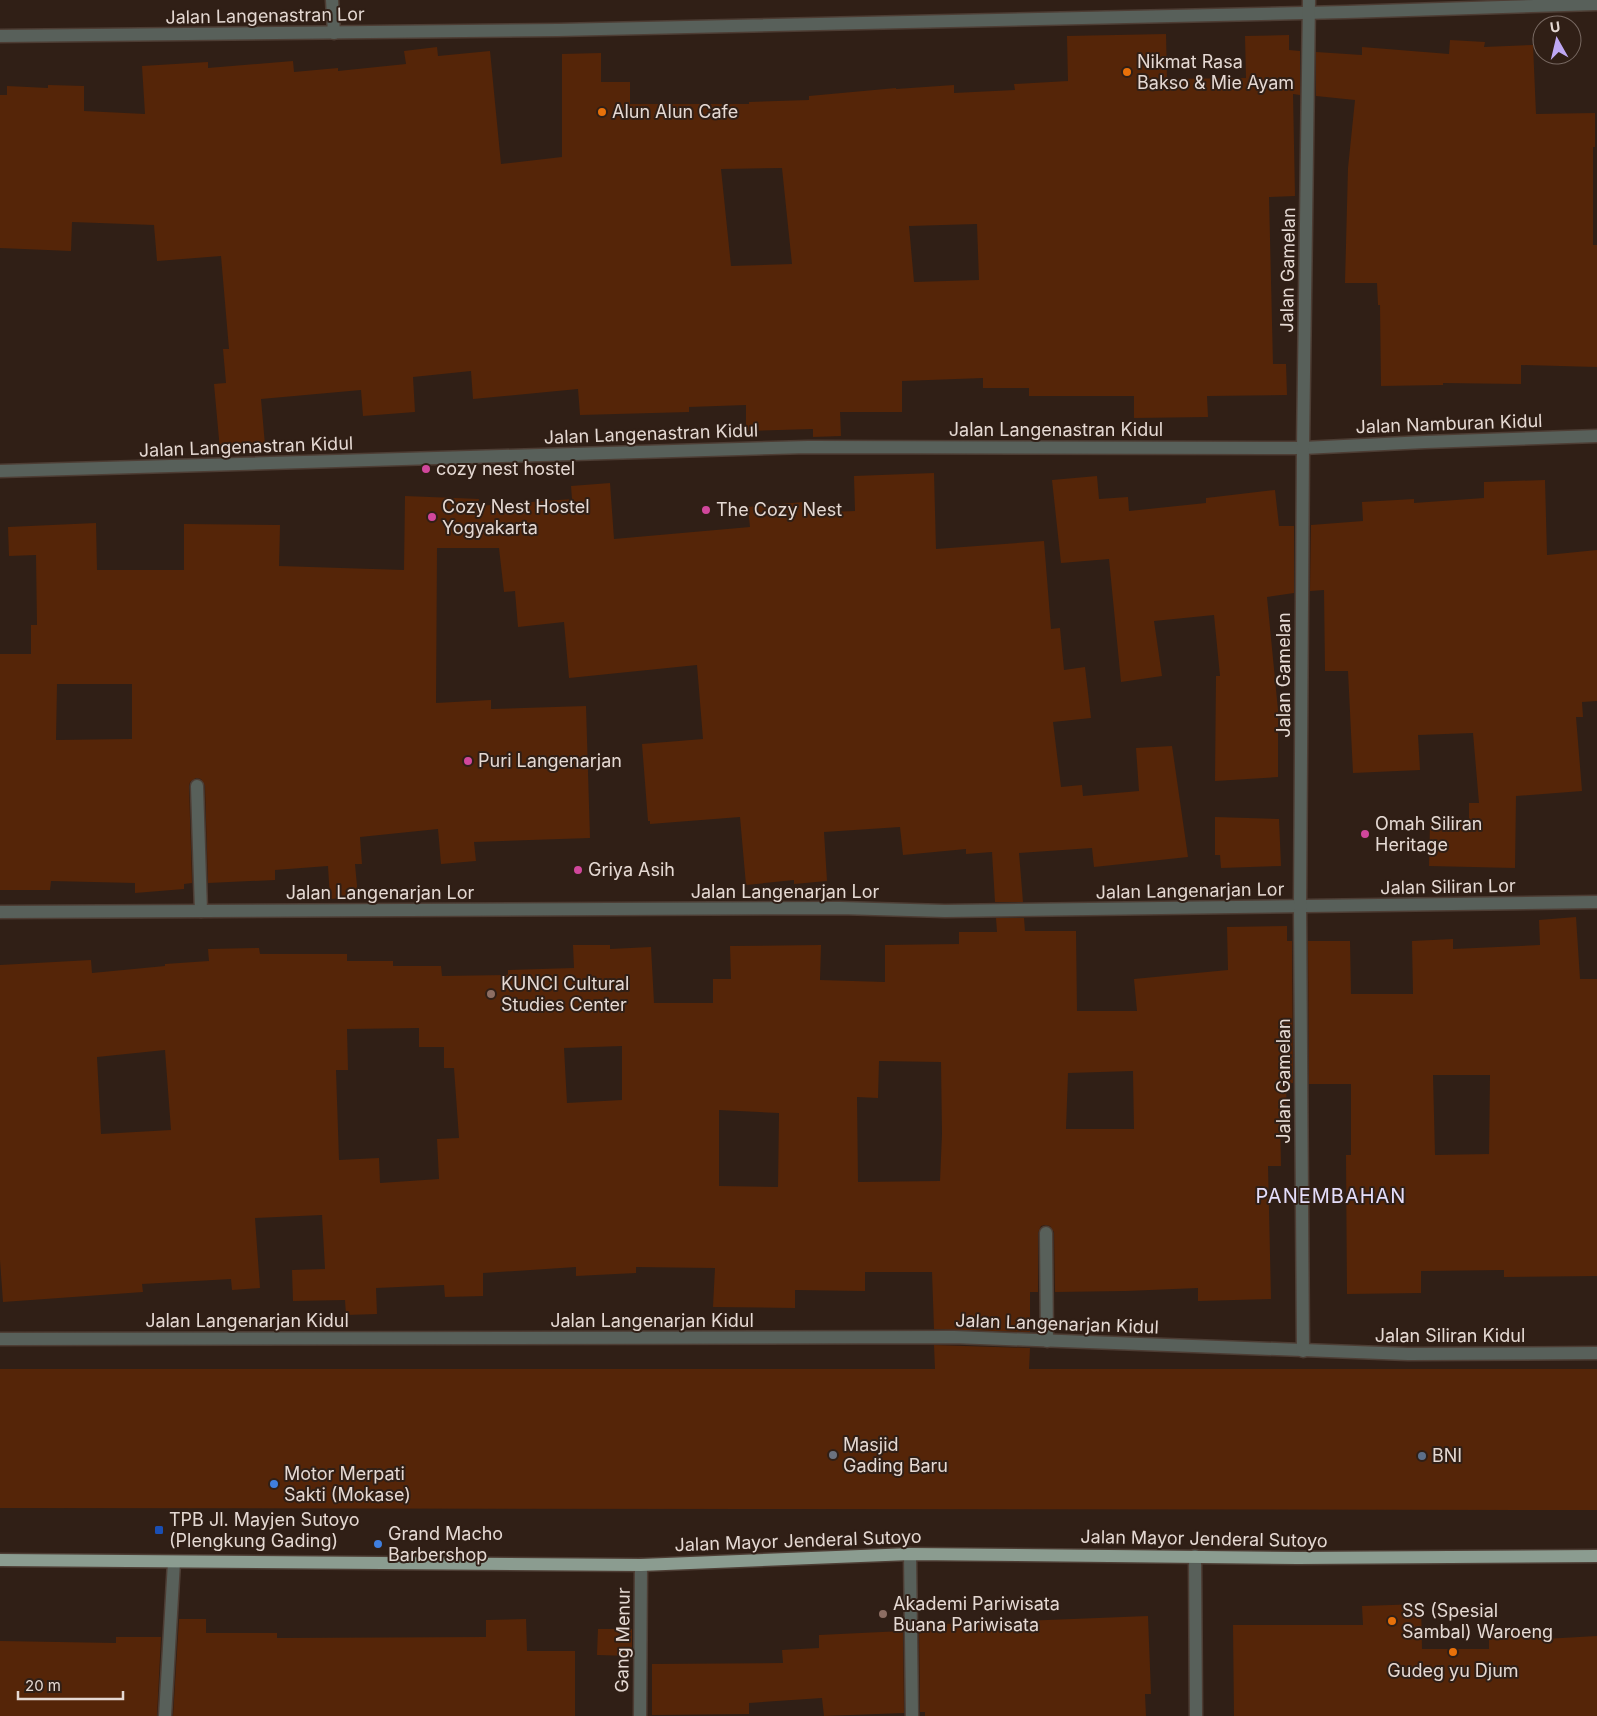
<svg xmlns="http://www.w3.org/2000/svg" width="1597" height="1716" viewBox="0 0 1597 1716" font-family="Inter,sans-serif">
<style>
.building{fill:#552508;fill-rule:evenodd}
.lines{fill:none;stroke-linecap:round;stroke-linejoin:round}
.lane-casing{stroke:#4d3d34;stroke-width:15}
.street-casing{stroke:#4d3d34;stroke-width:15}
.primary-casing{stroke:#4d3d34;stroke-width:15}
.lane{stroke:#58605a;stroke-width:12}
.street{stroke:#58605a;stroke-width:12}
.primary{stroke:#8b9c90;stroke-width:12}
.food-dot{fill:#e8710a;stroke:#301f16;stroke-width:2}
.hotel-dot{fill:#d1479c;stroke:#301f16;stroke-width:2}
.education-dot{fill:#8d6e63;stroke:#301f16;stroke-width:2}
.worship-dot{fill:#6b7280;stroke:#301f16;stroke-width:2}
.service-dot{fill:#5c6f8a;stroke:#301f16;stroke-width:2}
.shop-dot{fill:#3f7fe0;stroke:#301f16;stroke-width:2}
.transit-dot{fill:#1a4fb4;stroke:#301f16;stroke-width:2}
.labels{text-anchor:middle;stroke-width:4;stroke-linejoin:round;paint-order:stroke}
.street-label{font-size:18px;fill:#e5d9d3;stroke:#301f16}
.poi-label{font-size:18px;fill:#e5d9d3;stroke:#301f16;text-anchor:start}
.quarter-label{font-size:20px;letter-spacing:1px;fill:#e4ddfa;stroke:#301f16}
</style>
<rect width="100%" height="100%" fill="#301f16"/>
<g class="building">
<path d="M1166 34 1167 79 1246 78 1245 36 1289 35V50L1300 51V95L1293 94 1295 196 1269 197 1273 364H1286L1287 395 1207 396 1208 417 1134 418V396H1029V388H983V378L902 381V412H840L841 436 813 437V429L746 431V405L689 407V412L580 415 578 389 473 399 471 371 413 377 415 412 363 416 361 390 261 399 265 445 220 450 214 384 226 383 223 349H229L221 256 157 261 154 225 72 222 71 251 0 248V95H7V86L48 88V85L84 86V111L145 114 142 66 208 62V68L293 61 294 72 338 68V71L406 64 404 51 437 47 438 56 490 51 501 164 562 157V54L601 53V82H630V104H749V102L809 100V96L896 88V89L954 85V93L1015 90 1014 84 1068 81 1067 36ZM782 168 792 264 731 266 721 169ZM977 224 979 280 914 282 909 226Z"/>
<polygon points="1450,40 1485,42 1484,47 1533,45 1536,114 1595,113 1595,147 1593,147 1593,245 1597,245 1597,367 1521,365 1521,384 1443,383 1443,385 1381,386 1380,305 1378,305 1377,283 1345,283 1348,168 1355,100 1316,96 1316,52 1362,55 1362,47 1449,54"/>
<path d="M934 473 936 549 1044 541 1051 629 1060 628 1064 670 1085 667 1091 718 1053 722 1061 787 1082 785 1083 796 1139 791 1136 748 1172 746 1188 857 1094 867 1092 848 1019 853 1023 902H995L992 852 966 854V849L903 855 900 827 824 832 827 881 794 884V880L746 885 740 817 650 824V821H648L642 744 703 739 697 665 569 678 564 622 518 627 515 591 504 592 499 548H437L436 703 491 700V709L586 706 590 838 474 842 476 861 441 864 438 829 360 837 362 864H355L358 897 330 899 328 866 275 870V880L208 883 205 786 201 779 196 778 190 782 189 786 192 883 184 884V889L135 893V883L51 881 50 890H0V654H31V625H37L36 555 9 556 8 527 96 523 97 570H184V524L280 525 279 566 404 570 405 496 479 499 478 506 572 499 571 486 610 483 614 539 750 527 748 507 803 502 804 513 855 511 854 476ZM57 684H132V739L56 740Z"/>
<polygon points="1097,476 1099,499 1128,497 1129,511 1206,503 1206,498 1275,490 1279,526 1294,526 1294,593 1267,597 1278,710 1278,777 1215,781 1216,676 1220,676 1214,615 1154,621 1162,676 1121,682 1109,559 1061,563 1052,480"/>
<polygon points="1545,480 1547,555 1597,550 1597,701 1582,702 1583,717 1576,717 1582,791 1516,796 1515,868 1429,866 1430,823 1469,824 1469,803 1479,803 1473,733 1418,735 1420,770 1353,773 1348,671 1325,671 1324,590 1310,591 1311,525 1363,521 1362,502 1414,499 1414,503 1484,498 1484,482"/>
<polygon points="1215,817 1279,819 1281,866 1221,868 1220,855 1215,855"/>
<path d="M1576 917 1580 979H1597V1276L1504 1277V1270L1421 1271V1293L1347 1294 1346 1155H1351V1084H1309L1308 941H1350L1351 994H1413L1412 941 1453 939V949L1540 945 1539 920ZM1433 1075H1490L1489 1154 1435 1155Z"/>
<path d="M996 918H1024L1025 931H1076L1077 1011H1137L1134 979 1228 970 1227 927 1287 926V941H1292L1293 1083H1286L1287 1120H1280L1281 1166H1268L1271 1299 1198 1301V1288L1126 1291 1055 1292 1054 1232 1050 1226 1045 1225 1041 1226 1038 1233V1292H1030V1332L934 1329 932 1272H865V1291L795 1290V1308L713 1307 715 1268 636 1267V1273L576 1276V1267L483 1273V1296L445 1297 444 1285 376 1288 377 1314 346 1315 345 1300 293 1301 292 1270 325 1269 322 1215 255 1218 260 1288 232 1290 231 1279 142 1284 143 1292 3 1302 0 1260V965L91 960 92 973 165 966V964L209 961 208 949 259 948 260 954H347V961H393V966H441L442 976 508 975V970L574 968 573 945H610V949L651 947 654 1003H713V979H731L730 946 821 945 820 980 885 982V945L959 944V932H997ZM419 1028V1047H444V1068H454L459 1138 437 1139 439 1179 380 1183 379 1158 339 1160 336 1070H348L347 1029ZM622 1046V1100L567 1103 564 1048ZM165 1050 171 1130 101 1134 97 1057ZM879 1061 941 1062 942 1134 940 1181 858 1182 857 1097 878 1098ZM1133 1071 1134 1129H1066L1068 1073ZM719 1110 779 1113 778 1187 719 1186Z"/>
<polygon points="934,1345 1030,1348 1029,1369 1597,1369 1597,1510 0,1508 0,1369 935,1369"/>
<polygon points="1421,1604 1422,1649 1489,1649 1489,1633 1544,1630 1544,1639 1597,1636 1597,1716 1234,1716 1233,1625 1363,1625 1362,1606"/>
<polygon points="1148,1616 1151,1694 1145,1694 1146,1716 925,1716 925,1712 920,1712 919,1625"/>
<polygon points="179,1619 206,1619 206,1633 277,1633 277,1638 486,1637 486,1620 526,1619 527,1651 575,1651 575,1716 173,1716"/>
<polygon points="598,1629 632,1629 632,1656 597,1655"/>
<polygon points="903,1631 904,1713 824,1716 822,1698 749,1703 749,1714 652,1715 652,1664 783,1663 782,1650 819,1648 819,1635"/>
<polygon points="116,1637 161,1637 157,1716 0,1716 0,1641 116,1643"/>
</g>
<g class="lines">
<g class="lane-casing">
<g id="lane">
<polyline points="197,786 201,911"/>
<polyline points="1046,1233 1047,1341"/>
<polyline points="1195,1556 1196,1716"/>
</g>
</g>
<g class="street-casing">
<g id="street">
<polyline points="332,0 334,33"/>
<polyline points="0,36 558,30 1346,12 1597,4"/>
<polyline points="0,471 808,447 1303,448 1425,442 1597,436"/>
<polyline points="0,912 840,908 945,911 1597,902"/>
<polyline points="0,1339 954,1337 1408,1354 1597,1353"/>
<polyline points="1303,1351 1300,907 1303,448 1309,0"/>
<polyline points="910,1554 912,1716"/>
<polyline points="165,1716 174,1562"/>
<polyline points="640,1716 641,1565"/>
</g>
</g>
<g class="primary-casing">
<polyline id="primary" points="0,1560 641,1565 910,1554 1298,1558 1597,1556"/>
</g>
<use href="#lane" class="lane"/>
<use href="#street" class="street"/>
<use href="#primary" class="primary"/>
</g>
<g class="food-dot">
<circle cx="1127" cy="72" r="5"/>
<circle cx="602" cy="112" r="5"/>
<circle cx="1392" cy="1621" r="5"/>
<circle cx="1453" cy="1652" r="5"/>
</g>
<g class="hotel-dot">
<circle cx="426" cy="469" r="5"/>
<circle cx="706" cy="510" r="5"/>
<circle cx="432" cy="517" r="5"/>
<circle cx="468" cy="761" r="5"/>
<circle cx="1365" cy="834" r="5"/>
<circle cx="578" cy="870" r="5"/>
</g>
<g class="education-dot">
<circle cx="491" cy="994" r="5"/>
<circle cx="883" cy="1614" r="5"/>
</g>
<circle class="worship-dot" cx="833" cy="1455" r="5"/>
<circle class="service-dot" cx="1422" cy="1456" r="5"/>
<g class="shop-dot">
<circle cx="274" cy="1484" r="5"/>
<circle cx="378" cy="1544" r="5"/>
</g>
<rect class="transit-dot" x="154" y="1525" width="10" height="10" rx="2.5"/>
<g class="labels">
<g class="street-label">
<text transform="translate(265 16) rotate(-1)" y="6">Jalan Langenastran Lor</text>
<text transform="translate(1288 270) rotate(-89)" y="6">Jalan Gamelan</text>
<text transform="translate(1449 424) rotate(-2)" y="6">Jalan Namburan Kidul</text>
<text x="1056" y="436">Jalan Langenastran Kidul</text>
<text transform="translate(651 434) rotate(-2)" y="6">Jalan Langenastran Kidul</text>
<text transform="translate(246 447) rotate(-2)" y="6">Jalan Langenastran Kidul</text>
<text transform="translate(1284 675) rotate(-90)" y="6">Jalan Gamelan</text>
<text transform="translate(1448 887) rotate(-1)" y="6">Jalan Siliran Lor</text>
<text transform="translate(1190 891) rotate(-1)" y="6">Jalan Langenarjan Lor</text>
<text x="785" y="898">Jalan Langenarjan Lor</text>
<text x="380" y="899">Jalan Langenarjan Lor</text>
<text transform="translate(1284 1081) rotate(-90)" y="6">Jalan Gamelan</text>
<text x="247" y="1327">Jalan Langenarjan Kidul</text>
<text x="652" y="1327">Jalan Langenarjan Kidul</text>
<text transform="translate(1057 1324) rotate(2)" y="6">Jalan Langenarjan Kidul</text>
<text x="1450" y="1342">Jalan Siliran Kidul</text>
<text transform="translate(1204 1539) rotate(1)" y="6">Jalan Mayor Jenderal Sutoyo</text>
<text transform="translate(798 1541) rotate(-2)" y="6">Jalan Mayor Jenderal Sutoyo</text>
<text transform="translate(623 1640) rotate(-89)" y="6">Gang Menur</text>
</g>
<g class="poi-label">
<text x="1137" y="68">Nikmat Rasa<tspan x="1137" dy="21">Bakso &amp; Mie Ayam</tspan></text>
<text x="612" y="118">Alun Alun Cafe</text>
<text x="436" y="475">cozy nest hostel</text>
<text x="442" y="513">Cozy Nest Hostel<tspan x="442" dy="21">Yogyakarta</tspan></text>
<text x="716" y="516">The Cozy Nest</text>
<text x="478" y="767">Puri Langenarjan</text>
<text x="1375" y="830">Omah Siliran<tspan x="1375" dy="21">Heritage</tspan></text>
<text x="588" y="876">Griya Asih</text>
<text x="501" y="990">KUNCI Cultural<tspan x="501" dy="21">Studies Center</tspan></text>
<text x="843" y="1451">Masjid<tspan x="843" dy="21">Gading Baru</tspan></text>
<text x="1432" y="1462">BNI</text>
<text x="284" y="1480">Motor Merpati<tspan x="284" dy="21">Sakti (Mokase)</tspan></text>
<text x="169" y="1526">TPB Jl. Mayjen Sutoyo<tspan x="169" dy="21">(Plengkung Gading)</tspan></text>
<text x="388" y="1540">Grand Macho<tspan x="388" dy="21">Barbershop</tspan></text>
<text x="893" y="1610">Akademi Pariwisata<tspan x="893" dy="21">Buana Pariwisata</tspan></text>
<text x="1402" y="1617">SS (Spesial<tspan x="1402" dy="21">Sambal) Waroeng</tspan></text>
<text x="1453" y="1677" text-anchor="middle">Gudeg yu Djum</text>
</g>
<g class="quarter-label">
<text x="1331" y="1203">PANEMBAHAN</text>
</g>
</g>
<g transform="translate(1557 40) rotate(352)"><circle r="24" fill="#301f16" stroke="#786962"/>
<path d="M0-4L9 19L0 12L-9 19Z" fill="#bfa8f4"/>
<text y="-8" font-size="14" font-weight="bold" text-anchor="middle" fill="#e5d9d3">U</text>
</g>
<path d="M18 1691v8h105v-8" fill="none" stroke="#e5d9d3" stroke-width="2.5"/>
<text x="25" y="1691" font-size="15" fill="#e5d9d3" stroke="#301f16" stroke-width="4" paint-order="stroke">20 m</text>
</svg>
